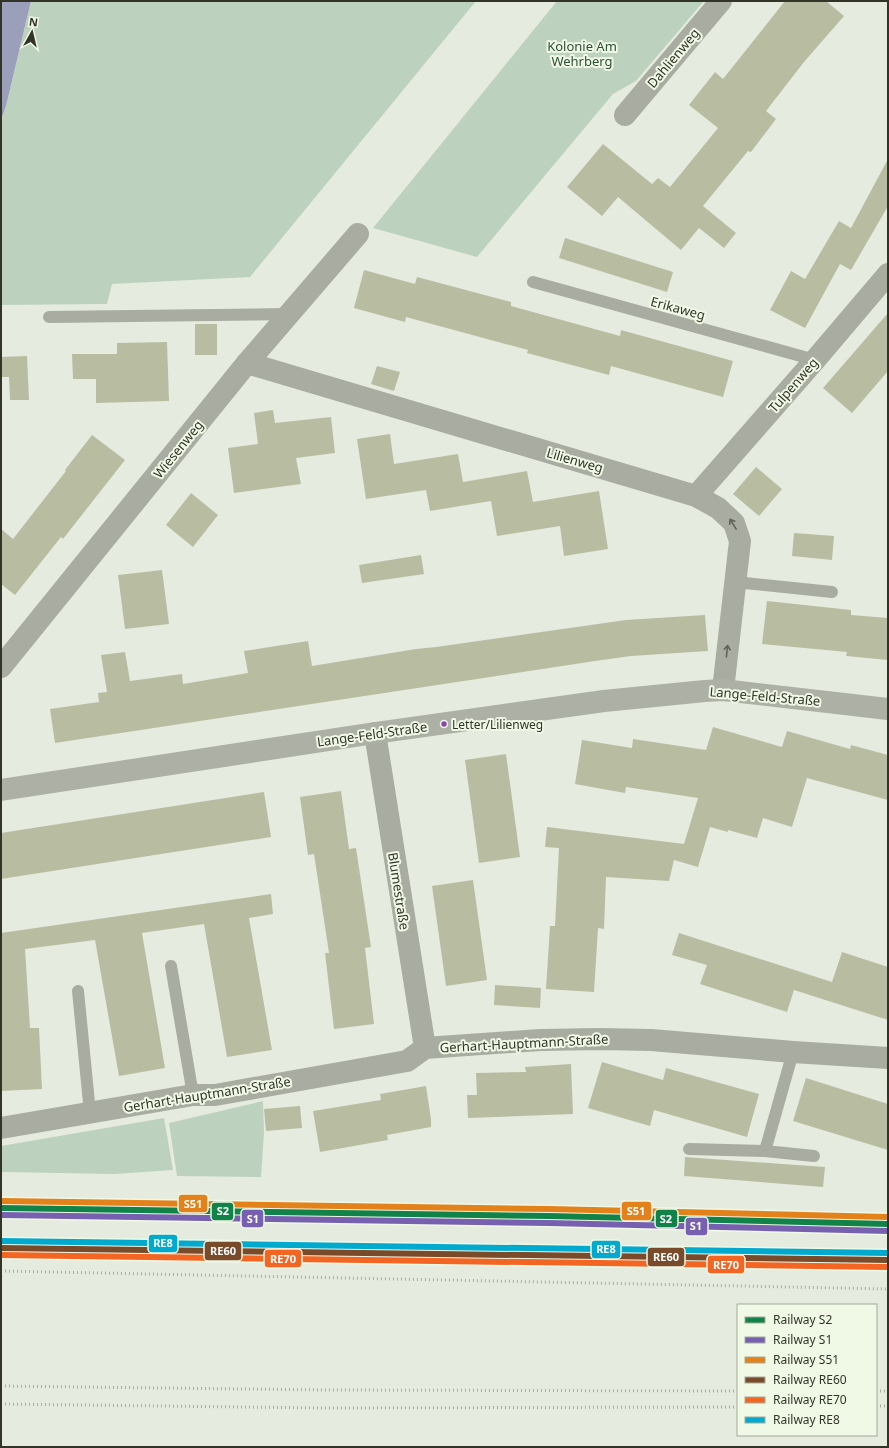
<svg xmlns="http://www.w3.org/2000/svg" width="889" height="1448" viewBox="0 0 889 1448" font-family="'Noto Sans',sans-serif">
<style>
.green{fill:#bdd2be}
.water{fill:#9c9fba}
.building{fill:#b8bda2}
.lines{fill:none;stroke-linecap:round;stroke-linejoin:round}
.lane{stroke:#a8aca1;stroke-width:12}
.street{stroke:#a8aca1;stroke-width:22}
.secondary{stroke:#acb0a5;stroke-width:22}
.rail{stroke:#aaada3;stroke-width:3;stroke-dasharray:1 3;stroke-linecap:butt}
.rail-1-casing{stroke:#f0f8e6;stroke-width:9}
.rail-2-casing{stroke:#f0f8e6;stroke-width:9}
.rail-3-casing{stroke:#f0f8e6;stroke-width:9}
.rail-4-casing{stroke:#f0f8e6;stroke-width:9}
.rail-5-casing{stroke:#f0f8e6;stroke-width:9}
.rail-6-casing{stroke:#f0f8e6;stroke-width:9}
.rail-1{stroke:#118349;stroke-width:6}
.rail-2{stroke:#7760b0;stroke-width:6}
.rail-3{stroke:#e3811a;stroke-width:6}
.rail-4{stroke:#7a4b2a;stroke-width:6}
.rail-5{stroke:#f26522;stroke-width:6}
.rail-6{stroke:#00a9ce;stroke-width:6}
.oneway{stroke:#616458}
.bus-dot{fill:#8e44ad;stroke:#f0f8e6;stroke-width:1.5}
.labels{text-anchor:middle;stroke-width:4;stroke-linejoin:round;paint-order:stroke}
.bus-label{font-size:12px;fill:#313427;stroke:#f0f8e6;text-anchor:start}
.park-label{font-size:13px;fill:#2d5036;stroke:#f0f8e6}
.street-label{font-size:13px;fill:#313427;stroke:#f0f8e6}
.line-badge{stroke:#f0f8e6;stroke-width:1.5}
.badge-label{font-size:11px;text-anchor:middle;font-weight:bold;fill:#fff}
</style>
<rect width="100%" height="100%" fill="#e6ebdf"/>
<g class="green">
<polygon points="31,1 476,1 250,277 112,284 107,304 1,305 1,120 6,106"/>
<polygon points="557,1 704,1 636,81 613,94 477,257 373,228"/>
<polygon points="263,1101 264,1133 261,1177 177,1176 169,1123"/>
<polygon points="164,1118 173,1170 115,1174 1,1172 1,1146"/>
</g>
<polygon class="water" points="1,1 31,1 6,106 1,120"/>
<g class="building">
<polygon points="785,1 826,1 844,16 804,62 766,111 776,119 751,152 748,151 703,206 736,233 724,248 699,228 681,250 618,197 602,216 567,187 603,144 652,184 658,178 670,187 718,128 689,105 715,72 723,79"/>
<polygon points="888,159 888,206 851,270 840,264 805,328 770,310 791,271 805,279 839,221 851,228"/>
<polygon points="565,238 673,272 667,292 559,258"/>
<polygon points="364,270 415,284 417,277 511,302 511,306 620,336 621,330 733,361 723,397 611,366 609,375 527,353 528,350 406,317 405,322 354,308"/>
<polygon points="888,313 888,371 852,413 823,388"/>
<rect x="195" y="324" width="22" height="31"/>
<polygon points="167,342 169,401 96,403 96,379 73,379 72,354 117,354 117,343"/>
<polygon points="27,356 29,400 10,400 9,377 1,377 1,357"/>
<polygon points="377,366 400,372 394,391 371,384"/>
<polygon points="273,410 275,423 331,417 335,453 296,458 301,484 234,493 228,448 258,444 254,413"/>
<polygon points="390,434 394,464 458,454 463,482 527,471 533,502 599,491 608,549 564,556 560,526 497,536 491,501 430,511 426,490 366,499 357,439"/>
<polygon points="92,435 125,460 63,539 61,537 15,595 1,584 1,529 13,539 66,471 65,470"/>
<polygon points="756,467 782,489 759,516 733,494"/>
<polygon points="191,493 218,515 193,547 166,525"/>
<polygon points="794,533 834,536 832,560 792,556"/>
<polygon points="421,555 424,574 362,583 359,565"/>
<polygon points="162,570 169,624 125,629 118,575"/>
<polygon points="767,601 851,610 851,615 888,618 888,660 846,656 847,652 762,644"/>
<polygon points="705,615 708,651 631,656 595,661 55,743 50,709 99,702 98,693 107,692 101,655 125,652 130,681 182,674 183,684 248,673 244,651 308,641 312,666 416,649 436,647 626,620"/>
<polygon points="713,727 782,747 787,731 850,749 851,745 888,755 888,800 807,778 792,827 763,818 757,838 728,830 728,832 710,827 698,867 674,860 669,881 606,877 604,929 598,928 594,992 546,989 550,926 555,926 559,848 545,847 547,827 684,844 698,798 626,787 625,793 575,784 582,740 632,748 633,739 706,750"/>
<polygon points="506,754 520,857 479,863 465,760"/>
<polygon points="341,791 349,849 356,848 371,947 365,948 374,1024 334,1029 325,953 329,953 314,854 308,855 300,797"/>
<polygon points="264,792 271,837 1,879 1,833"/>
<polygon points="473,880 487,980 446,986 432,886"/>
<polygon points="271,894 273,914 249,918 272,1050 227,1057 204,924 142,933 165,1068 119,1076 95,940 25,949 30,1028 39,1028 42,1089 1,1091 1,933"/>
<polygon points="679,933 832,982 842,952 888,967 888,1020 794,990 787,1012 700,984 707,965 672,955"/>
<polygon points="495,985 541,988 540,1008 494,1005"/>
<polygon points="602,1062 663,1080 666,1068 759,1094 747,1137 654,1110 650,1126 588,1108"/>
<polygon points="571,1064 573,1114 468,1118 467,1095 477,1095 476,1073 526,1072 525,1067"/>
<polygon points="806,1078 888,1104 888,1150 793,1121"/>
<polygon points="426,1086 431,1119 431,1127 387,1135 388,1140 320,1152 313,1111 381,1100 380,1094"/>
<polygon points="300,1106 302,1128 266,1131 264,1109"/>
<polygon points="685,1157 825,1167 823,1187 684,1176"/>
</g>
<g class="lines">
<g class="lane">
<polyline points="533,282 815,360"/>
<polyline points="49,317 288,314"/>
<polyline points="735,582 832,592"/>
<polyline points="171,966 193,1095"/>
<polyline points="78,991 90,1113"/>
<polyline points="689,1149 765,1151 793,1052"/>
<polyline points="765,1151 814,1156"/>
</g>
<g class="street">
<polyline points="625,115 721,1"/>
<polyline points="247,363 696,496 718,508 734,523 740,541 723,690"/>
<polyline points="696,496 815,360 888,274"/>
<polyline points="1,667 247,363 358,234"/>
<polyline points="375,733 425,1048"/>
<polyline points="1,1128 193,1095 215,1095 407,1061 425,1048 540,1040 600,1039 651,1040 793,1052 888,1058"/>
</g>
<polyline class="secondary" points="1,790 375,733 604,701 705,691 723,690 888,709"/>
<g class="rail">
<polyline points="1,1271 888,1289"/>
<polyline points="1,1386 325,1390 738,1391"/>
<polyline points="876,1391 888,1391"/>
<polyline points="1,1404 324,1408 738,1407"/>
<polyline points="876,1406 888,1406"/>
</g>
<g class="rail-1-casing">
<polyline id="rail-1" points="1,1208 549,1216 888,1224"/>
</g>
<g class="rail-2-casing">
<polyline id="rail-2" points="1,1215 549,1223 888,1231"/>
</g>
<g class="rail-3-casing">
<polyline id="rail-3" points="1,1201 549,1209 888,1217"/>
</g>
<g class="rail-4-casing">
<polyline id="rail-4" points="1,1248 888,1260"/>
</g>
<g class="rail-5-casing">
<polyline id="rail-5" points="1,1255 888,1267"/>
</g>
<g class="rail-6-casing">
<polyline id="rail-6" points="1,1241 888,1253"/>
</g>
<use href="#rail-1" class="rail-1"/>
<use href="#rail-2" class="rail-2"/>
<use href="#rail-3" class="rail-3"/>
<use href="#rail-4" class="rail-4"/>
<use href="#rail-5" class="rail-5"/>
<use href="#rail-6" class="rail-6"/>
</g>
<defs><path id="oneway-shaft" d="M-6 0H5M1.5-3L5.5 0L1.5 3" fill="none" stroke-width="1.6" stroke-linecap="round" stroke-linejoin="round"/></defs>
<g class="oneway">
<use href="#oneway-shaft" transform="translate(733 524) rotate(-122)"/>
<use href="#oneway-shaft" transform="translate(727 651) rotate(-84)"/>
</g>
<circle class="bus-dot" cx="444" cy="724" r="3.5"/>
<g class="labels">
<g class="bus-label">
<text x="452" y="729">Letter/Lilienweg</text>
</g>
<g class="park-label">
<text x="582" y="51">Kolonie Am<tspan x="582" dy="15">Wehrberg</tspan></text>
</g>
<g class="street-label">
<text transform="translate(673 58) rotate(-50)" y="5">Dahlienweg</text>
<text transform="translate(678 308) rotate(15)" y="5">Erikaweg</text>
<text transform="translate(793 385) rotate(-49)" y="5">Tulpenweg</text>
<text transform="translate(178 449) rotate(-51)" y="5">Wiesenweg</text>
<text transform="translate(575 460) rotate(16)" y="5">Lilienweg</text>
<text transform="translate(765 696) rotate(5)" y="5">Lange-Feld-Straße</text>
<text transform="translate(372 734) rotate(-8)" y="5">Lange-Feld-Straße</text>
<text transform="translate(399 891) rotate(81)" y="5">Blumestraße</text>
<text transform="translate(524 1043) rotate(-3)" y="5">Gerhart-Hauptmann-Straße</text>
<text transform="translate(207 1094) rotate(-9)" y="5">Gerhart-Hauptmann-Straße</text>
</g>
</g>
<g class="line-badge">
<rect x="178" y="1194" width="30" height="19" rx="4" fill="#e3811a"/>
<rect x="621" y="1201" width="31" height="20" rx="4" fill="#e3811a"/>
<rect x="211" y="1202" width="23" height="19" rx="4" fill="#118349"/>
<rect x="241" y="1209" width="23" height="19" rx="4" fill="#7760b0"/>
<rect x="655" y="1209" width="23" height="19" rx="4" fill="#118349"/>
<rect x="685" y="1217" width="23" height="19" rx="4" fill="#7760b0"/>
<rect x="148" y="1234" width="30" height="19" rx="4" fill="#00a9ce"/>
<rect x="591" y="1240" width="30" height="19" rx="4" fill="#00a9ce"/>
<rect x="204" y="1241" width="38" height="20" rx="4" fill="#7a4b2a"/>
<rect x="647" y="1247" width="38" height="20" rx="4" fill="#7a4b2a"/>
<rect x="264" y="1249" width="38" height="19" rx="4" fill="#f26522"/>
<rect x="707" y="1255" width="38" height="19" rx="4" fill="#f26522"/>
</g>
<g class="badge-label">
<text x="193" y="1208">S51</text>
<text x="636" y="1215">S51</text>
<text x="223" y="1215">S2</text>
<text x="253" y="1223">S1</text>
<text x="666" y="1223">S2</text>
<text x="696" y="1230">S1</text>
<text x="163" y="1247">RE8</text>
<text x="606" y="1253">RE8</text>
<text x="223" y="1255">RE60</text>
<text x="666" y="1261">RE60</text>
<text x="283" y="1263">RE70</text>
<text x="726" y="1269">RE70</text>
</g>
<rect width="889" height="1448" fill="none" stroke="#313427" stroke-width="4"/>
<rect x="737" y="1304" width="140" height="132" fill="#f0f8e6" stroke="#a4aa9a"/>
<rect x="745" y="1317" width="20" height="6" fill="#118349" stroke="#a4aa9a"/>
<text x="773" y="1324" font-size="12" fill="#313427">Railway S2</text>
<rect x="745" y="1337" width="20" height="6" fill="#7760b0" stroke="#a4aa9a"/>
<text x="773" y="1344" font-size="12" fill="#313427">Railway S1</text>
<rect x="745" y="1357" width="20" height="6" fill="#e3811a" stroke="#a4aa9a"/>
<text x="773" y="1364" font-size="12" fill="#313427">Railway S51</text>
<rect x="745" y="1377" width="20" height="6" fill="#7a4b2a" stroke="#a4aa9a"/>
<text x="773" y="1384" font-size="12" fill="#313427">Railway RE60</text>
<rect x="745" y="1397" width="20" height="6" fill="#f26522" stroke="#a4aa9a"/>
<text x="773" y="1404" font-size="12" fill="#313427">Railway RE70</text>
<rect x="745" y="1417" width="20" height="6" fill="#00a9ce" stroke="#a4aa9a"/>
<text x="773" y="1424" font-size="12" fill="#313427">Railway RE8</text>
<g transform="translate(32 32) rotate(8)" stroke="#f0f8e6" stroke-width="3" paint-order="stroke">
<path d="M0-3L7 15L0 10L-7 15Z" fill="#313427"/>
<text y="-6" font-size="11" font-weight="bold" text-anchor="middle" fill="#313427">N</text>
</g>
</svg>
